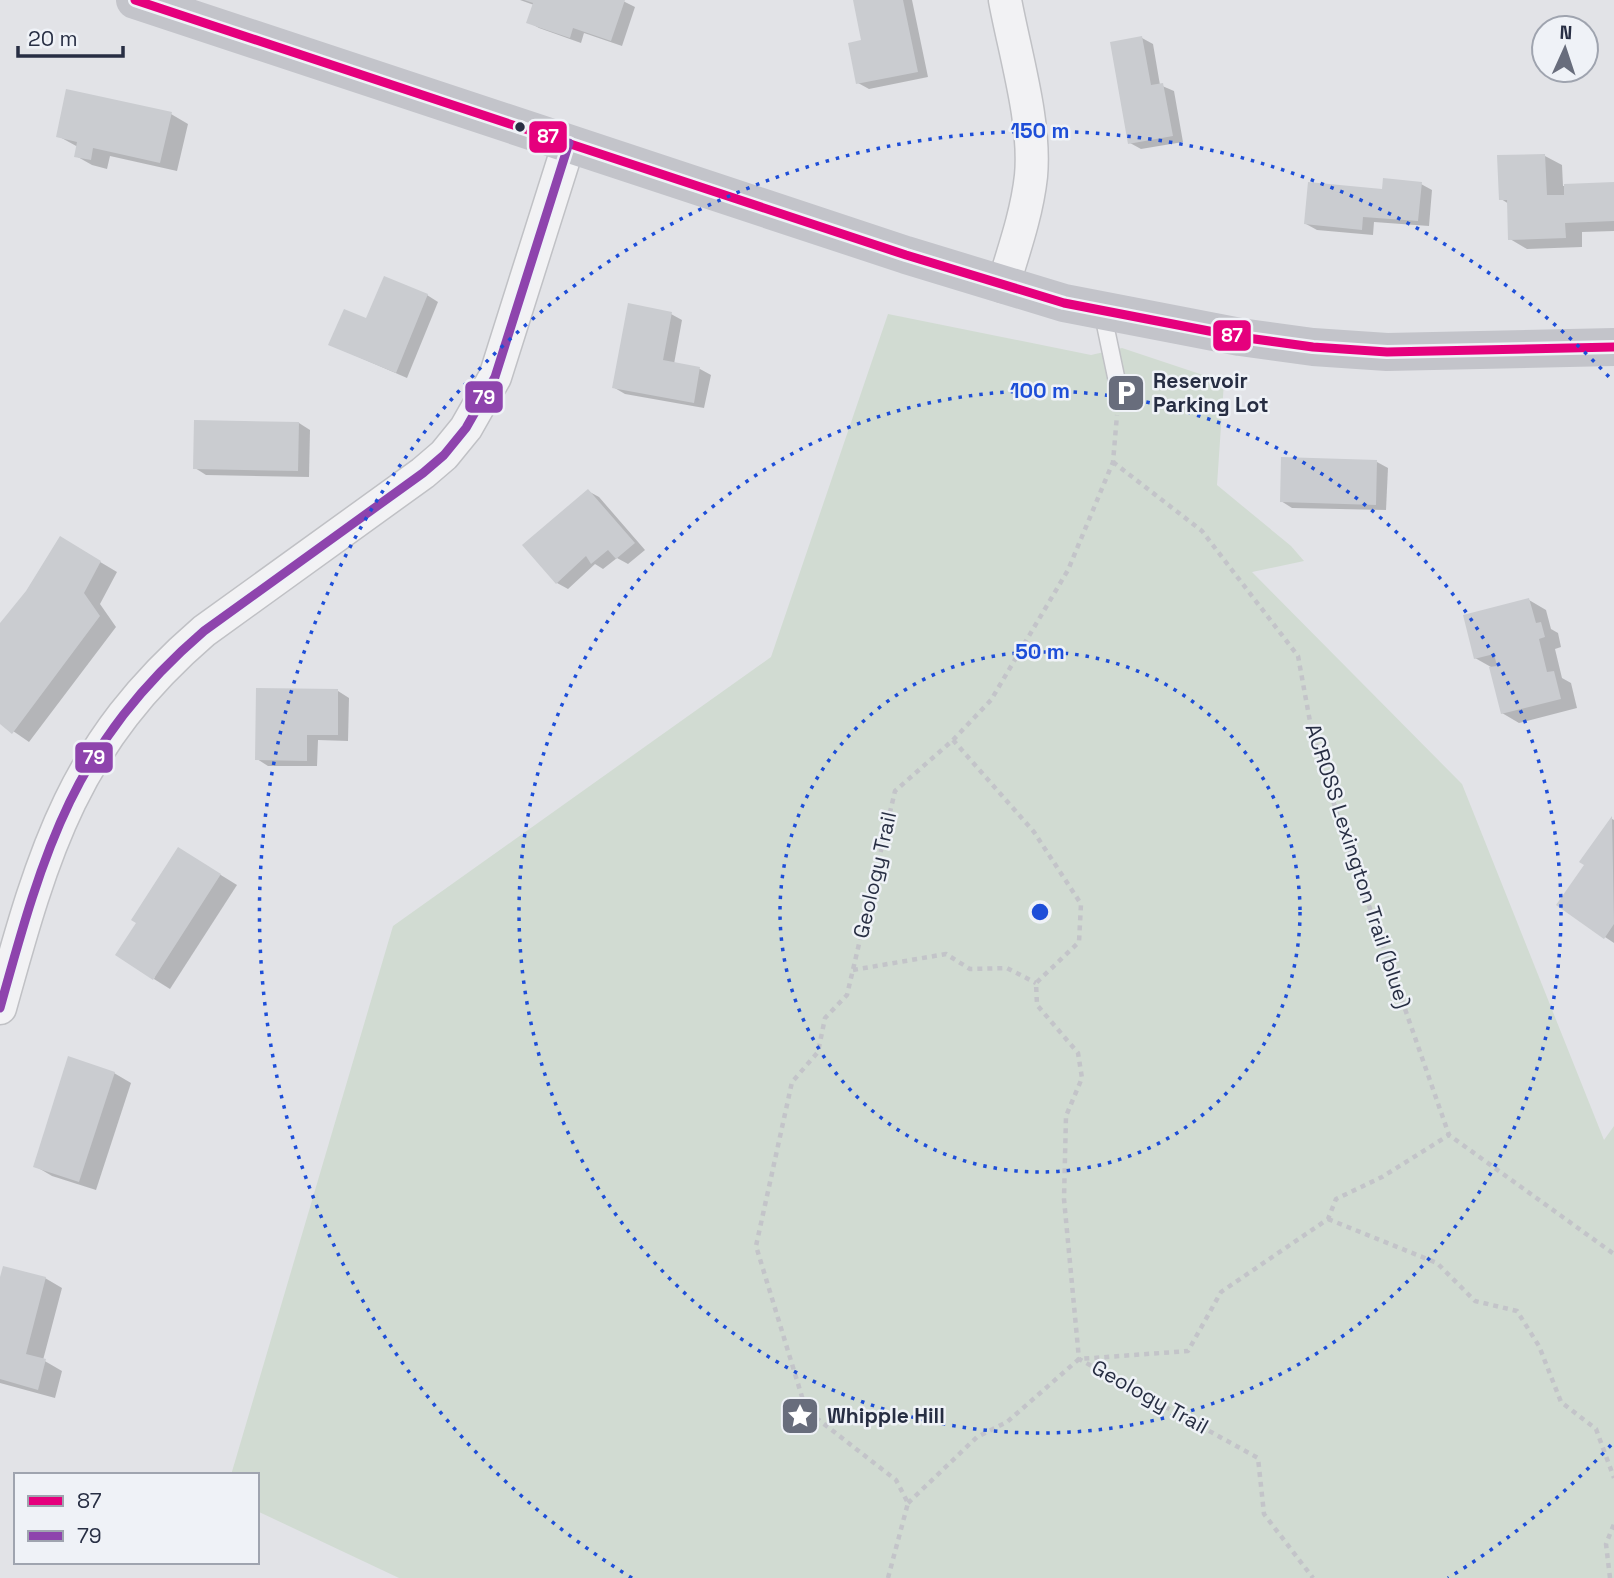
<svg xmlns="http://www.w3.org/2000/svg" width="1614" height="1578" viewBox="0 0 1614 1578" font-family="'Space Grotesk',sans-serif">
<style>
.green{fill:#d1dbd2}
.shadow{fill:#0003}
.building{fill:#caccd0}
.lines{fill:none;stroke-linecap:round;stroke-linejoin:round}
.lane-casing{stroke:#c0c1c5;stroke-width:19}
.street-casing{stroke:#c0c1c5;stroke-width:35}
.path{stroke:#c3c4c9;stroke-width:4.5;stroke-dasharray:5 5;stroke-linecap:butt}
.lane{stroke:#f2f2f4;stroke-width:16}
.street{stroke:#f2f2f4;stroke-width:32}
.secondary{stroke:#c3c4ca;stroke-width:38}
.bus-1-casing{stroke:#eff2f7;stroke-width:14}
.bus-2-casing{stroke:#eff2f7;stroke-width:14}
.bus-1{stroke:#e5007d;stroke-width:9}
.bus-2{stroke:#8e44ad;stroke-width:9}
.ring{fill:none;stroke:#1d4ed8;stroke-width:3.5;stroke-dasharray:3.5 7}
.bus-dot{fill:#272e43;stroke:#eff2f7;stroke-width:2.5}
.labels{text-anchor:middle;stroke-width:5;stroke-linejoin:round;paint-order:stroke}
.poi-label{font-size:21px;font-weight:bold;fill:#272e43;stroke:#eff2f7;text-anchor:start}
.street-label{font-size:21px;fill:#272e43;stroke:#eff2f7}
.centre{fill:#1d4ed8;stroke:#eff2f7;stroke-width:3.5}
.ring-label{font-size:21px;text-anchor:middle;font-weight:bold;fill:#1d4ed8;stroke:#eff2f7;stroke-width:5;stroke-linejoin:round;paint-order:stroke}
.line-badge{stroke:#eff2f7;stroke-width:2.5}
.badge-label{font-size:19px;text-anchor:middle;font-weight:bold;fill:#fff}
</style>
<rect width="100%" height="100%" fill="#e2e3e7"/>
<polygon class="green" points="888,314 1091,355 1122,348 1224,382 1217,485 1291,546 1304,561 1252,572 1462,784 1604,1140 1614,1126 1614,1578 399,1578 257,1511 257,1475 231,1475 393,926 771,657"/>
<g class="shadow">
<polygon points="520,0 621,0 635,7 622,46 584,33 581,43 539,28 528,22 534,5"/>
<polygon points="855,0 912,0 928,77 869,89 858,83 864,42"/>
<polygon points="1142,38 1153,44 1160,85 1174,91 1183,142 1141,149 1130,143"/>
<polygon points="171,114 188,124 177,171 110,156 107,169 92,165 76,156 78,147 58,136"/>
<polygon points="1545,156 1562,165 1563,186 1614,184 1614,231 1582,232 1582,247 1527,249 1510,239 1509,204 1501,199"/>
<polygon points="1421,184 1432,190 1429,226 1374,222 1373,235 1317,230 1306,224 1384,191"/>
<polygon points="427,295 438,302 407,378 331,345 367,320"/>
<polygon points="671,314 682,320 674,364 700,369 711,375 704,408 625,394 613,387"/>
<polygon points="299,423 310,430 309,477 206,475 195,468"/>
<polygon points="1377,462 1388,468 1386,510 1292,508 1281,501"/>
<polygon points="588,491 599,497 645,550 628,564 617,558 603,569 595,564 568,589 557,583 525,545"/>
<polygon points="60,538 117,572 100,604 116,627 29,742 0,722 0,626 27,592"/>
<polygon points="1529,600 1546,610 1551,629 1558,633 1561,647 1555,649 1562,678 1571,683 1577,708 1519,723 1502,713 1491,667 1475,658"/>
<polygon points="338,691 349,698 348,741 318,740 317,766 268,766 257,759"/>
<polygon points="1612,819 1614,820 1614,943 1605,937 1587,865"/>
<polygon points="195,859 237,885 170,989 154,979"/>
<polygon points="114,1073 131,1083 96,1190 52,1176 35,1166"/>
<polygon points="45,1278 62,1288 43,1360 62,1371 55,1398 0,1383 0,1284"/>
</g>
<g class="building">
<polygon points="524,0 625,0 611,41 573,28 570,38 526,23 533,3"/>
<polygon points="853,0 903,0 918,72 856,84 848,43 861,40"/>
<polygon points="1142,36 1151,85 1163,83 1173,136 1128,144 1110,42"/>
<polygon points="66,89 172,112 160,163 93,148 91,160 74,157 77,142 56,137"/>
<polygon points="1545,154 1547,195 1564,195 1564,184 1614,182 1614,221 1565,223 1566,238 1508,240 1507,200 1499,200 1497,155"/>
<polygon points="1383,178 1422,182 1418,221 1363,217 1362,230 1304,224 1308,182 1382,189"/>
<polygon points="384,276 428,294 396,373 328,345 344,309 366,318"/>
<polygon points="628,303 672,312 663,360 700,367 694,403 612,388"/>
<polygon points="194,420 299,422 298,471 193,469"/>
<polygon points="1281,457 1377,460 1376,505 1280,502"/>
<polygon points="588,489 635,543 616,559 608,550 591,564 586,556 556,584 522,545"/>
<polygon points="60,536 101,561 84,593 100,616 12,734 0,724 0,623 26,591"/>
<polygon points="1529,598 1536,623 1541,622 1545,637 1539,639 1547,672 1554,671 1561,699 1501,714 1489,667 1497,666 1494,654 1474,659 1463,615"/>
<polygon points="256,688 338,689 338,735 307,735 307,761 255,760"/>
<polygon points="1612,816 1614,924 1604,939 1556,905 1584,865 1579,862"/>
<polygon points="178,847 221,874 153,980 115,955 136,923 131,920"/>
<polygon points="68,1056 115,1072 79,1182 33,1167"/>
<polygon points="3,1266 46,1277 26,1354 46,1359 38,1390 0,1379 0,1277"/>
</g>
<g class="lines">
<g class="lane-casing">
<polyline id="lane" points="1102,310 1119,391"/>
</g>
<g class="street-casing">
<g id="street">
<path d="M1003 286C1014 250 1027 213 1031 176 1036 122 1015 54 1005 0"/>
<path d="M0 1008C44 849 74 743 204 631L423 473 444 455 466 428 495 377 569 143"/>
</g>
</g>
<g class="path">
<polyline points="1113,462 1202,531 1298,656 1311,727 1338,817 1449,1135 1614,1254"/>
<polyline points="953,740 991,700 1068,570 1113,462 1117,415"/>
<polyline points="853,970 946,954 970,969 1007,968 1036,983"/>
<polyline points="1328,1219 1437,1263 1475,1301 1517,1311 1539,1346 1561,1402 1596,1429 1614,1478"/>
<polyline points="908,1503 977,1437 1007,1422 1079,1359 1188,1351 1221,1292 1328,1219 1336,1199 1382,1177 1449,1135"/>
<polyline points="888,1578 908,1503 896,1480 806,1410 756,1246 792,1082 818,1052 825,1018 847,995 895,791 953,740 1034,832 1081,904 1079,942 1036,983 1037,1005 1078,1053 1082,1078 1066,1116 1064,1199 1079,1359 1258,1458 1264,1514 1313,1578"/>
<polyline points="1610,1578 1606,1544 1614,1524"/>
</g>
<use href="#lane" class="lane"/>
<use href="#street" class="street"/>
<polyline class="secondary" points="135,0 906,255 1064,303 1240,337 1313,347 1387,352 1614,347"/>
<g class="bus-1-casing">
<polyline id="bus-1" points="135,0 906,255 1064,303 1240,337 1313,347 1387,352 1614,347"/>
</g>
<g class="bus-2-casing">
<path id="bus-2" d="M0 1008C44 849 74 743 204 631L423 473 444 455 466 428 495 377 569 143"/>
</g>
<use href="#bus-1" class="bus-1"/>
<use href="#bus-2" class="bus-2"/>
</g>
<g class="ring">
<circle cx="1040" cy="912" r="260"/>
<circle cx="1040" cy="912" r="521"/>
<path d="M1611 1445A781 781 0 0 1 1448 1578M632 1578A781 781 0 1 1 1611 379"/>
</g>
<defs>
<g id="parking-square" transform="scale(2.0125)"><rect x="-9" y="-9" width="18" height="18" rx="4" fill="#686d7c" stroke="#eff2f7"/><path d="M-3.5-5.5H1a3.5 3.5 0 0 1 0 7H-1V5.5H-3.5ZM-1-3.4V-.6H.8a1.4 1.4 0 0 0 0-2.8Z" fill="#fff"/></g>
<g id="sight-square" transform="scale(2.0125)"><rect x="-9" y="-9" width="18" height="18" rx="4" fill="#686d7c" stroke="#eff2f7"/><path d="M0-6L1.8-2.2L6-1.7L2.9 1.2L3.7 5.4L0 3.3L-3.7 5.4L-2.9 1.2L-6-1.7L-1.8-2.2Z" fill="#fff"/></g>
</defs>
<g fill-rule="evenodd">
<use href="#parking-square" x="1126" y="393"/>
<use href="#sight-square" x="800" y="1416"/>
</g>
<circle class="bus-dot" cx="520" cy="127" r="6"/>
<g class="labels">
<g class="poi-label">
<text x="1153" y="388">Reservoir<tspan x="1153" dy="24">Parking Lot</tspan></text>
<text x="827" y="1423">Whipple Hill</text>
</g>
<g class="street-label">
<text transform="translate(1358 866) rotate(72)" y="7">ACROSS Lexington Trail (blue)</text>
<text transform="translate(875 875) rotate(-77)" y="7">Geology Trail</text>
<text transform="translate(1150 1397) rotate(29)" y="7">Geology Trail</text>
</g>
</g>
<circle cx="1040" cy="912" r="10" class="centre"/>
<g class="ring-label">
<text x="1040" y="138">150 m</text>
<text x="1040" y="398">100 m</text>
<text x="1040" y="659">50 m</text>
</g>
<g class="line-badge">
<rect x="528" y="120" width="40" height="34" rx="7" fill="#e5007d"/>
<rect x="1212" y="319" width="40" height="33" rx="7" fill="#e5007d"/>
<rect x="464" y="380" width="40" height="34" rx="7" fill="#8e44ad"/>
<rect x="74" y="741" width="40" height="33" rx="7" fill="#8e44ad"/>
</g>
<g class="badge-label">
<text x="548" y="143">87</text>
<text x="1232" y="342">87</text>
<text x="484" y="404">79</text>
<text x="94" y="764">79</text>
</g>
<rect x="14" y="1473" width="245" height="91" fill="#eff2f7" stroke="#9fa4af" stroke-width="2"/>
<rect x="28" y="1496" width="35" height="10" fill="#e5007d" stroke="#9fa4af" stroke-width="2"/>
<text x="77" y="1508" font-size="21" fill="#272e43">87</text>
<rect x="28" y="1531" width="35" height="10" fill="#8e44ad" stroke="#9fa4af" stroke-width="2"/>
<text x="77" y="1543" font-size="21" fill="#272e43">79</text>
<g transform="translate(1565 49) rotate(3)"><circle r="33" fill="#eff2f7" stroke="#9fa4af" stroke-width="2"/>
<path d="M0-5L12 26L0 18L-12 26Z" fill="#686d7c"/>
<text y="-10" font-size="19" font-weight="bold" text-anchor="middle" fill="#272e43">N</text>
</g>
<path d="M18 46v10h105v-10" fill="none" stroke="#272e43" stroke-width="3.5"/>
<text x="28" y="46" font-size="21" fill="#272e43" stroke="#eff2f7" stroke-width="5" paint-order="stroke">20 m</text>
</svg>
